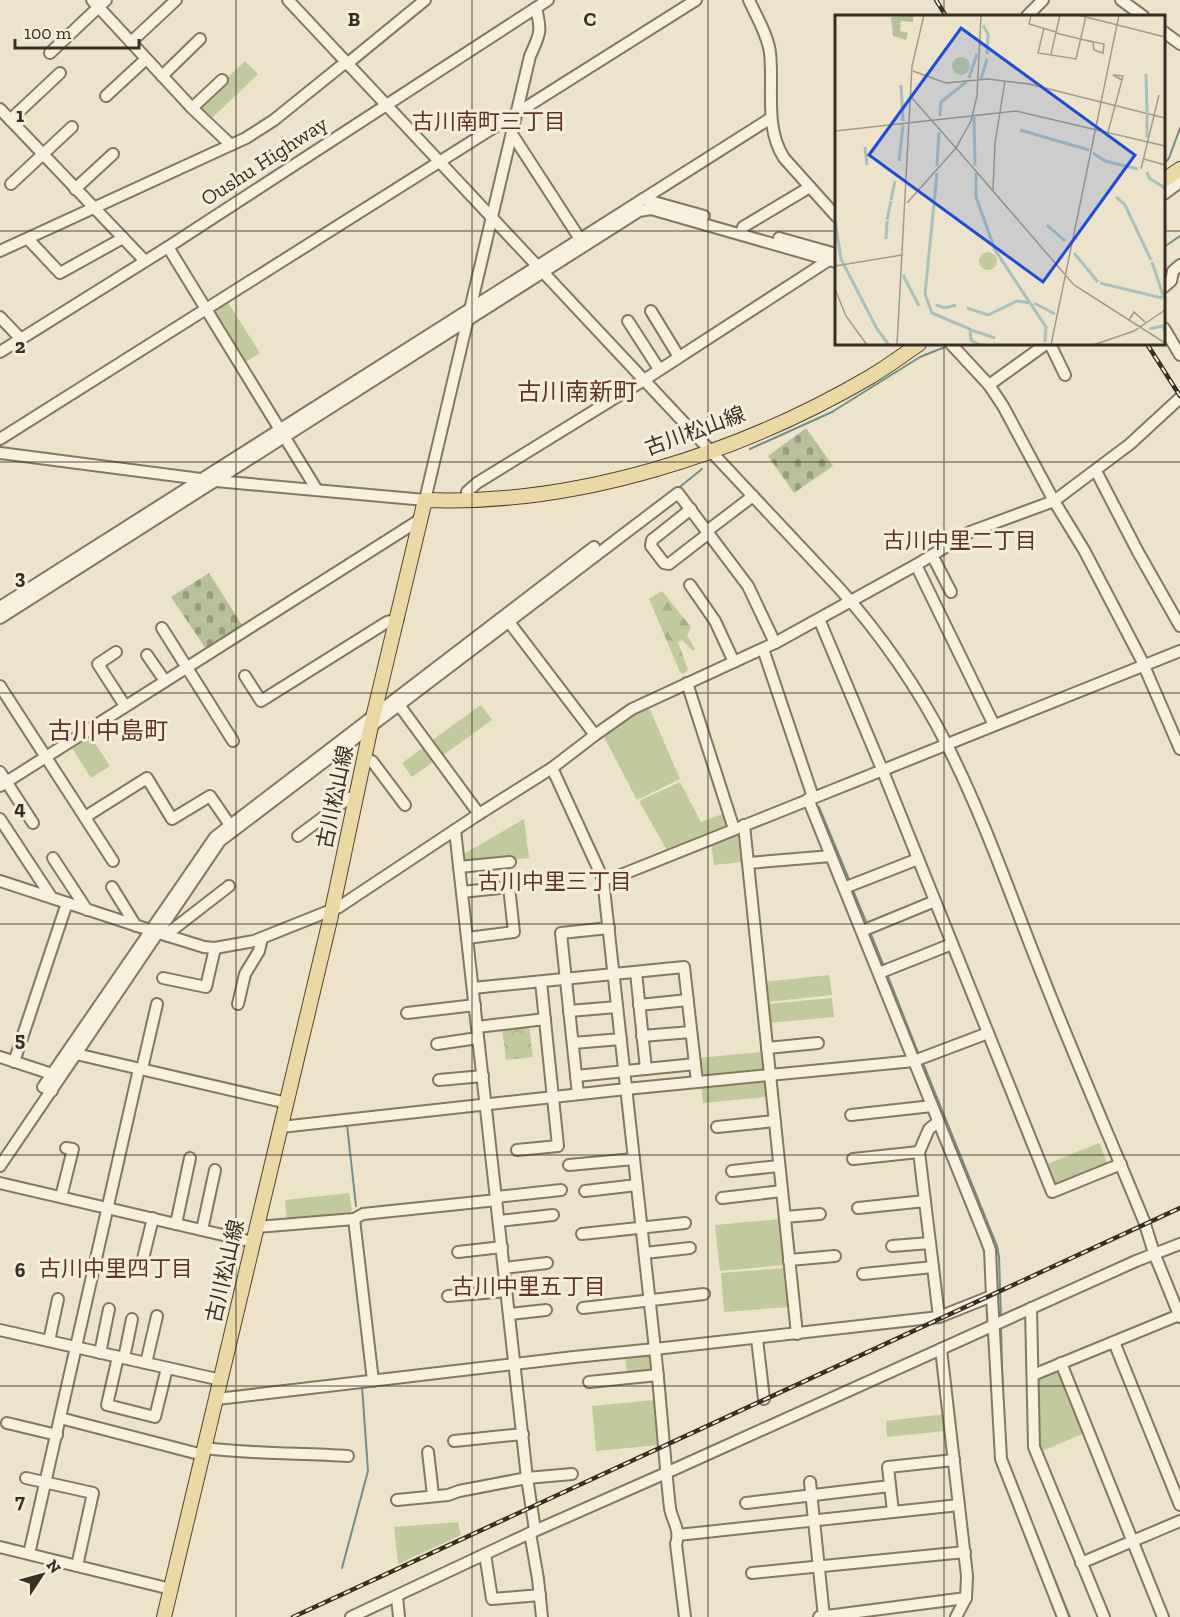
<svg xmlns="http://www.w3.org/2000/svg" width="1180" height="1617" viewBox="0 0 1180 1617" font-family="'Zilla Slab','Noto Sans JP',serif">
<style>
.green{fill:#c2c99e}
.forest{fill:url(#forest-firs)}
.cemetery{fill:url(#cemetery-stones)}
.park{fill:url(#park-crowns)}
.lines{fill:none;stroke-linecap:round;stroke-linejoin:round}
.stream{stroke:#718f89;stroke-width:2}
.minor-casing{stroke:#87775f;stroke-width:14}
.major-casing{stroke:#554533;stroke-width:16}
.minor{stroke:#f7f0dc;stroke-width:10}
.major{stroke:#ebd9a5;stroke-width:14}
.rail-casing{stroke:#392e22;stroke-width:4.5}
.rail{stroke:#f4edd9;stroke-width:2;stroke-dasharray:7;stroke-linecap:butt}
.grid{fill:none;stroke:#392e22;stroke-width:1.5;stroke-opacity:0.55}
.labels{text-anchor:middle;stroke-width:6;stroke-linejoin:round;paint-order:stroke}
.street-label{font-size:21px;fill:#392e22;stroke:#f4edd9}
.neighbourhood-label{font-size:22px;fill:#623424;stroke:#f4edd9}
.quarter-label{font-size:24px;fill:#623424;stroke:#f4edd9}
.inset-river{fill:none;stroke:#aac0bb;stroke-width:3}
.inset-road{fill:none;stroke:#a49b87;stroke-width:1.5}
.view{fill:#1d4ed8;fill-opacity:0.15;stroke:#1d4ed8;stroke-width:3}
.inset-edge{fill:none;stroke:#392e22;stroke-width:3}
.grid-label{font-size:20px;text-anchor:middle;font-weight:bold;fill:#392e22;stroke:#f4edd9;stroke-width:6;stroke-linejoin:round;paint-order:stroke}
</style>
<defs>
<pattern id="forest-firs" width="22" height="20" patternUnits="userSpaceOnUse" patternTransform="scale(1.5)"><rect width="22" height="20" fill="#c2c99e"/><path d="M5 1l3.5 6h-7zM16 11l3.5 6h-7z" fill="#a7ad88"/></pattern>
<pattern id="cemetery-stones" width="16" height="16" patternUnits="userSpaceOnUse" patternTransform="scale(1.5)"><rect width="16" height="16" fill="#b9bf9c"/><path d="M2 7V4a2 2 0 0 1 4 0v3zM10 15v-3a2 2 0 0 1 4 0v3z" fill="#979c7f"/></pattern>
<pattern id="park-crowns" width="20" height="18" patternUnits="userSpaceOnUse" patternTransform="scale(1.5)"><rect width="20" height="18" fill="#c2c99e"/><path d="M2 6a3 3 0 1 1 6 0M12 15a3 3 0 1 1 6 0" fill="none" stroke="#a7ad88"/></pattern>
</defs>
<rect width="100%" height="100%" fill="#ece3ca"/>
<g class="green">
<polygon points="245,61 258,74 211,119 198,106"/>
<polygon points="227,301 260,353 242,364 210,312"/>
<polygon points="481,705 492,720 442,756 431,741"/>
<polygon points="648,705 680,779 637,800 603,735 612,727"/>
<polygon points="90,736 110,766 91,778 72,748"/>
<polygon points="424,747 434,761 412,777 402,763"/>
<polygon points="680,782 701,822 725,813 730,828 668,852 639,801"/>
<polygon points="524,819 529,858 463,864 462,855"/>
<polygon points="740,831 743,862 714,865 711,841"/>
<polygon points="829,975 832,995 767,1002 764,982"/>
<polygon points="832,998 834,1017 769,1023 767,1004"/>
<polygon points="762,1052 764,1073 699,1079 697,1058"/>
<polygon points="765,1080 767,1097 703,1103 701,1086"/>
<polygon points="1099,1143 1108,1165 1054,1187 1045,1165"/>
<polygon points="349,1193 352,1209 349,1216 287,1221 285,1200"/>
<polygon points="780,1219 784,1265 720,1271 715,1225"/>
<polygon points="785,1268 789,1307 724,1312 721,1273"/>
<polygon points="646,1353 652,1357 653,1373 627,1376 625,1355"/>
<polygon points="1058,1367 1087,1432 1040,1452 1037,1447 1034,1378"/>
<polygon points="655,1400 659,1445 596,1451 592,1406"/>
<polygon points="946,1414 947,1427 945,1431 887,1437 886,1421"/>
<polygon points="458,1522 461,1535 398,1564 394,1527"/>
</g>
<polygon class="forest" points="662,591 691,627 687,635 695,649 693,651 682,640 678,642 688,670 683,674 680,672 649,599"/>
<g class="cemetery">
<polygon points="806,428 833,466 794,493 768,456"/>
<polygon points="209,573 244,628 208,652 171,597"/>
</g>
<polygon class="park" points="529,1024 533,1057 506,1060 502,1027"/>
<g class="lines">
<g class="stream">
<polyline points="1164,164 1169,158 1180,128"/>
<polyline points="1164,247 1180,236"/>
<polyline points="750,449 832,412 920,357 945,347"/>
<polyline points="676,490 702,469"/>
<polyline points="819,807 850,882"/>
<polyline points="852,888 867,924"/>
<polyline points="870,932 885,969"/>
<polyline points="887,974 919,1055"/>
<polyline points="923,1063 997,1246 999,1257 1001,1318"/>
<polyline points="347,1125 356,1206"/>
<polyline points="1001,1327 1003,1405"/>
<polyline points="1032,1523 1070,1617"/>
<polyline points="342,1568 368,1471 362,1386"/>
</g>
<g class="minor-casing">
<g id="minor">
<polyline points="92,0 192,108 231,145"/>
<path d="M288 0 839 588C880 633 920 691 947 745 985 820 1012 900 1043 977 1075 1059 1111 1140 1144 1221L1154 1253 1180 1317"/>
<path d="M749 0C756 16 768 35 770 53 774 88 764 127 784 158L836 216"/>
<polyline points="1121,0 1143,16"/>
<polyline points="1027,16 1043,0"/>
<polyline points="1164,32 1180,44"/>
<polyline points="131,42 176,0"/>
<polyline points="50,53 106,0"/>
<polyline points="162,76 200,39"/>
<polyline points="106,96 146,59"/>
<polyline points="192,108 222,80"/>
<polyline points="0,109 145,261"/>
<polyline points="10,120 60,73"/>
<polyline points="512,134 580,239"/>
<polyline points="11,184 72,127"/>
<polyline points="75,189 113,154"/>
<polyline points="1164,194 1180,182"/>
<polyline points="643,199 704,216"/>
<polyline points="741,234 743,227 810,187"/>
<polyline points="779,238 836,254"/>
<polyline points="28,239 60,273 123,238"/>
<polyline points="168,247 317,490"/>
<polyline points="0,251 246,138 274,120 341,66 348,63 425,0"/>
<polyline points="1164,287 1171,281 1173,271 1180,265"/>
<polyline points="651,311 679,357"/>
<polyline points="0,317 21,339"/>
<polyline points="628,321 659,369"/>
<polyline points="1164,328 1180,355"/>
<polyline points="951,344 989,385 1003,406 1054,501 1084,550 1141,659 1180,749"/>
<polyline points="1050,344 1065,375"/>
<polyline points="0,352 168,247 548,0"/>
<polyline points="989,385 1046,344"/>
<polyline points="0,439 696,0"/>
<path d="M0 453 216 481 425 500 530 56C540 34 542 32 536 8"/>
<polyline points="1096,471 1138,552 1180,626"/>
<polyline points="466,501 467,492 477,483 644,380 829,260"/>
<polyline points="691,509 652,540 651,546 664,563 669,564 709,533"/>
<polyline points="707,531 753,496"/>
<polyline points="932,555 951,592"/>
<polyline points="916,565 994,725"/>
<polyline points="690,585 715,621 734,662"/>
<polyline points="0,607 771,118"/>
<polyline points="0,618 639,211 651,209 836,262"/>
<polyline points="819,619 882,769 1052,1192 1121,1164"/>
<polyline points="509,622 595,735"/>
<polyline points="162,628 233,741"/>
<polyline points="763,649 813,797"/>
<polyline points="116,652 98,664 125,706"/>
<polyline points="147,655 165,681"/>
<polyline points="245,676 261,701 387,622 398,619"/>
<polyline points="687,683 734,829"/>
<polyline points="0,686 113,861"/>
<polyline points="399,705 479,814"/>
<polyline points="364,759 372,761 405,805"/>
<polyline points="0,772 33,823"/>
<polyline points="0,786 421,519"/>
<polyline points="85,817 147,778 172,819 210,796 232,828"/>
<polyline points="0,819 52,898"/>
<polyline points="744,825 797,1334"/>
<polyline points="455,830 527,1478 535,1530"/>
<polyline points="298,836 349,798 356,797"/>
<polyline points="53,858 87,910"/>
<polyline points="748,863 831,856"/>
<polyline points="459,867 510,862"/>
<polyline points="603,879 616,877 1180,651"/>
<polyline points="0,881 159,933 204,947 215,948 254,941 339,907 479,814 552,768 595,735 632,709 775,643 916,565 970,532 1054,501 1130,444 1180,398"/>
<polyline points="112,887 136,926"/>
<polyline points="844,888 918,859"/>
<polyline points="462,892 509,887 514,932 467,938"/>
<polyline points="862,931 935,901"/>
<polyline points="168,936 171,931 229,886"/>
<polyline points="636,972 646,1069"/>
<polyline points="879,973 952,944"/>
<polyline points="163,978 206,987 215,948"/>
<polyline points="473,988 684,967 697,1082"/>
<polyline points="238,1004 245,974 259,951 262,938"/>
<polyline points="639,1005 688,1000"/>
<polyline points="569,1011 617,1007"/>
<polyline points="407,1013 475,1005"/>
<polyline points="477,1027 545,1019"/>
<polyline points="642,1036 691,1032"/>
<polyline points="573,1043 621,1039"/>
<polyline points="437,1044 478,1038"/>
<polyline points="767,1048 818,1043"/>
<polyline points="76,1054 220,841 678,493 748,586 775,643"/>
<polyline points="0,1057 52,1074 43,1087 52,1091"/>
<polyline points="14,1062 67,903"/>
<polyline points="142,1069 157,1004"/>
<polyline points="52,1074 215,837 594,547"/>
<polyline points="576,1076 695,1064"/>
<polyline points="439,1080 483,1076"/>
<polyline points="578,1094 561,933 609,928"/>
<polyline points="851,1115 932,1106"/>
<polyline points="938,1122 929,1129 919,1152 939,1317"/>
<polyline points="281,1127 626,1089 914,1061 988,1033"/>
<polyline points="717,1127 775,1121"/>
<polyline points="517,1150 558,1146 541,982"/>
<polyline points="853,1159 919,1152"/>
<polyline points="569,1165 634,1159"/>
<polyline points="0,1166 76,1054 287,1103"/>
<polyline points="732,1171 779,1166"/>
<polyline points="0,1183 253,1242"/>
<polyline points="585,1191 637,1185"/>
<polyline points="61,1197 73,1149 66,1148"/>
<polyline points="496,1197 561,1190"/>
<polyline points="722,1198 782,1191"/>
<polyline points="858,1208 925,1201"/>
<polyline points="785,1217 820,1214"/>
<polyline points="354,1219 373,1381"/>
<polyline points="499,1221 553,1215"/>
<polyline points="176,1224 190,1158"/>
<polyline points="257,1227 354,1219 363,1214 497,1200"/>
<polyline points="202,1230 215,1170"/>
<polyline points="582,1234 685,1223"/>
<polyline points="892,1246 930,1243"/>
<polyline points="458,1252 502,1247"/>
<polyline points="645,1253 690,1248"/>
<polyline points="789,1260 835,1256"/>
<polyline points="504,1268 547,1263"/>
<polyline points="140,1271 153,1218"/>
<polyline points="863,1274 933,1267"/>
<polyline points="448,1296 507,1291"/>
<polyline points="992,1296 1001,1459 1063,1617"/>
<polyline points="583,1308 704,1294"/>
<polyline points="1031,1308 1034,1447 1104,1617"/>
<polyline points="510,1314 546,1310"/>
<polyline points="0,1330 221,1380"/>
<polyline points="757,1339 764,1399"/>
<polyline points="49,1341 58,1299"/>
<polyline points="1114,1342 1180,1505"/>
<polyline points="941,1349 967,1576 966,1598"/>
<polyline points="100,1353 109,1309"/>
<polyline points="118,1357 107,1405 155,1417 167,1368"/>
<polyline points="124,1358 132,1319"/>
<polyline points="146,1363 157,1316"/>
<polyline points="1061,1363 1163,1617"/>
<polyline points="1033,1375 1179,1315"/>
<polyline points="589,1382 658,1375"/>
<polyline points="217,1399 574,1357 655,1349 603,879 552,768"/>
<polyline points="60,1418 203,1455"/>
<polyline points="7,1423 57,1435"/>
<polyline points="454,1441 523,1434"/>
<path d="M205 1448C252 1454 300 1453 348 1456"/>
<polyline points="428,1452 433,1495"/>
<polyline points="954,1460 888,1467 893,1512 959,1505"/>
<polyline points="26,1478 93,1493 77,1566"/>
<polyline points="810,1482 824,1617"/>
<polyline points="397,1500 448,1495 459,1491 527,1478 572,1474"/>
<polyline points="746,1503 890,1486"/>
<polyline points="530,1533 538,1579 542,1617"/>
<polyline points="678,1535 893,1512"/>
<polyline points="0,1547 171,1589"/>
<polyline points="29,1554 139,1069"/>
<polyline points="485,1554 492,1599 540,1595"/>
<polyline points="1081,1563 1180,1521"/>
<polyline points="752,1573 965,1552"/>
<polyline points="397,1597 399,1617"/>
<polyline points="351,1617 530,1533 666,1473 1136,1261 1180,1244"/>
<path d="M685 1617 676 1544C681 1530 672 1521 670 1508 664 1455 661 1402 655 1349L939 1317 992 1296 990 1250 986 1239 808 799"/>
<polyline points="819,1617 966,1598 956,1617"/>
</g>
</g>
<g class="major-casing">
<g id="major">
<polyline points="1164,180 1180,169"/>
<path d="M164 1617 330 920 371 726 425 500C577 506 740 453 870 377 887 367 903 355 919 344"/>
</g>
</g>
<use href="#minor" class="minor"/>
<use href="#major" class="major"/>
<g class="rail-casing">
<g id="rail">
<polyline points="936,0 946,16"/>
<polyline points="1147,344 1180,396"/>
<polyline points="293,1617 1180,1208"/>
</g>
</g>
<use href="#rail" class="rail"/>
</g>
<path class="grid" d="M236 0V1617M472 0V1617M708 0V1617M944 0V16M0 231H836M1164 231H1180M944 344V1617M0 462H1180M0 693H1180M0 924H1180M0 1155H1180M0 1386H1180"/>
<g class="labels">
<g class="street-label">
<text transform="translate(264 161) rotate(-33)" y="7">Oushu Highway</text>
<text transform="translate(695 431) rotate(-20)" y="7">古川松山線</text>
<text transform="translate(335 797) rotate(-78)" y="7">古川松山線</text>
<text transform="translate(225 1271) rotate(-77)" y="7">古川松山線</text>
</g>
<g class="neighbourhood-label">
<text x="489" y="129">古川南町三丁目</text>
<text x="960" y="548">古川中里二丁目</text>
<text x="555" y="889">古川中里三丁目</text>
<text x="116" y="1276">古川中里四丁目</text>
<text x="529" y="1294">古川中里五丁目</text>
</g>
<g class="quarter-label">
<text x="577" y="400">古川南新町</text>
<text x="108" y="739">古川中島町</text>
</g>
</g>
<g transform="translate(835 15)">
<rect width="330" height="330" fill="#ece3ca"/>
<path d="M117 51a9 9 0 1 1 18 0a9 9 0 1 1-18 0ZM144 246a9 9 0 1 1 18 0a9 9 0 1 1-18 0Z" fill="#c2c99e"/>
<path d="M78 0V7L66 6 65 16 73 18 71 25 58 21 56 2Z" fill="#b9bf9c"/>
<path class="inset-river" d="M148 10 153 19 152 39M311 59 312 97M134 63 142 39M146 64 152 44M66 70 68 106M312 100V123M105 101 106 87 131 67M139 102 140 151M185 115 254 135M30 132 32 150M258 138 270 146 303 154M64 146 68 110M102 151 104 117M312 157 314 163 330 173M102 158 90 279 97 298 135 314 136 325 145 330M141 158V182L160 235 211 312 210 327M281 182 290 190 316 245M56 185 60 166M0 205 6 244 42 314 54 330M52 205 56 186M212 210 230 226M51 224 52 206M239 238 263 267M317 247 329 283M68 260 84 291M265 268 327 283M199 288 220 299M101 290 110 293 121 290M132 293 153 300 182 286 196 288M314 314 327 311 330 315M136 315 160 323"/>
<path class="inset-road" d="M146 0 142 81 136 106 121 133 239 270 330 328M196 0 194 9 221 17M243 0 330 22M209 13 203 38 241 44 251 1M221 18 258 27 259 35 268 38 269 29 245 24M216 39 225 0M78 56 111 68 153 64 194 69 330 103M0 116 181 96 330 131M273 117 288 61 278 60 287 65M309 144 330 150M306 154 324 80M158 175 160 128 170 66M72 188 121 133 77 83M0 251 67 240M0 274 11 301 32 330M294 305 299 297 310 307M62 330 77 51 89 0M216 330 284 0M258 330 299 316 330 295"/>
<path class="view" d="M126 13 300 140 208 267 34 140Z"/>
<rect width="330" height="330" class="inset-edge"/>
</g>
<g class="grid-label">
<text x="354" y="26">B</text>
<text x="590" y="26">C</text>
<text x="20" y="122">1</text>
<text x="20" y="353">2</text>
<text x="20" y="584">3</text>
<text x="20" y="815">4</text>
<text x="20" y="1046">5</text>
<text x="20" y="1277">6</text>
<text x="20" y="1508">7</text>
</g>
<g transform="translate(42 1575) rotate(54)" stroke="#f4edd9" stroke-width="4.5" paint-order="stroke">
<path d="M0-4.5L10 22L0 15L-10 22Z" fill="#392e22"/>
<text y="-9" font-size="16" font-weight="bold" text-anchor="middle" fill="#392e22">N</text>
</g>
<path d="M15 39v9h124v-9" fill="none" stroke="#392e22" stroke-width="3"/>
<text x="24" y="39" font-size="18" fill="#392e22" stroke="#f4edd9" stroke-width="4.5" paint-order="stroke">100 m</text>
</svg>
